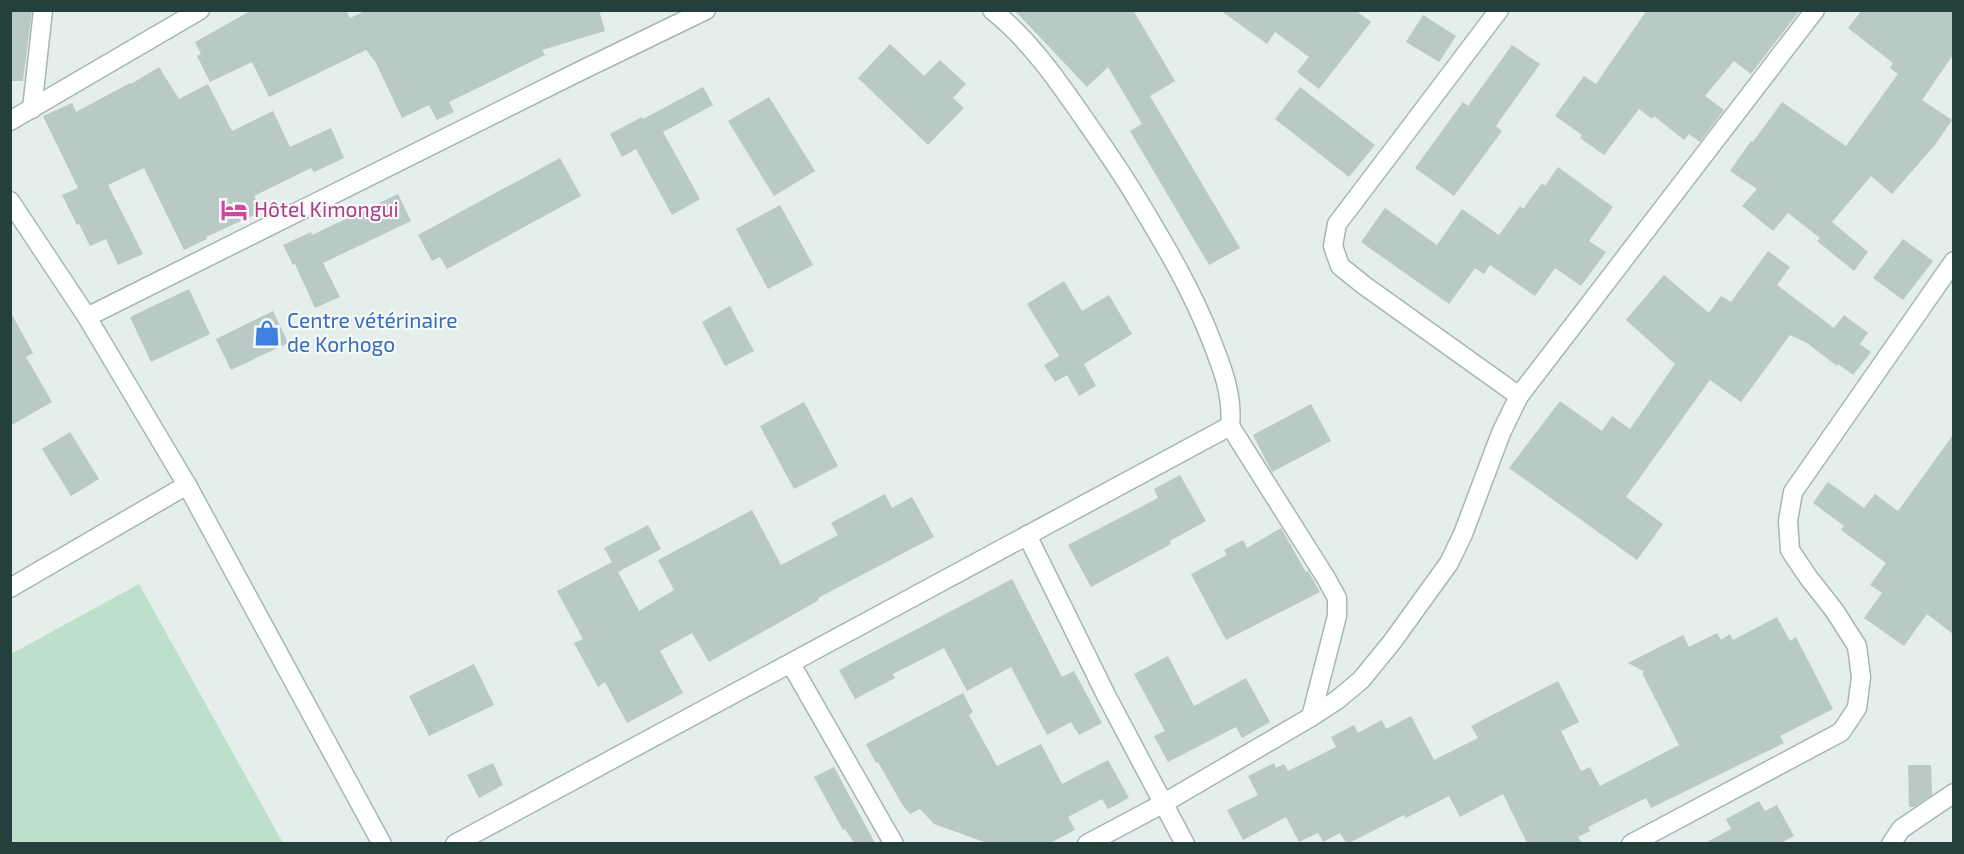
<svg xmlns="http://www.w3.org/2000/svg" width="1964" height="854" viewBox="0 0 1964 854" font-family="'Exo 2',sans-serif">
<style>
.green{fill:#bddfcb}
.building{fill:#b9c9c5}
.lines{fill:none;stroke-linecap:round;stroke-linejoin:round}
.street-casing{stroke:#a6b6b3;stroke-width:21}
.secondary-casing{stroke:#a2bab5;stroke-width:21}
.street{stroke:#fff;stroke-width:18}
.secondary{stroke:#fff;stroke-width:18}
.labels{text-anchor:middle;stroke-width:4.5;stroke-linejoin:round;paint-order:stroke}
.hotel-label{font-size:21px;fill:#b23c85;stroke:#f5faf8;text-anchor:start}
.shop-label{font-size:21px;fill:#366cbe;stroke:#f5faf8;text-anchor:start}
</style>
<rect width="100%" height="100%" fill="#e4eeeb"/>
<polygon class="green" points="139,584 283,843 11,843 11,654"/>
<g class="building">
<polygon points="10,10 32,10 23,81 10,81"/>
<polygon points="252,10 346,10 350,18 367,10 599,10 605,31 542,50 545,55 449,102 454,112 437,120 429,105 402,118 376,63 366,50 269,97 252,62 210,82 197,56 201,54 195,42"/>
<polygon points="1014,10 1133,10 1175,81 1150,96 1240,248 1209,265 1130,131 1142,124 1108,67 1087,87"/>
<polygon points="1220,10 1355,10 1371,22 1319,89 1297,72 1309,57 1275,32 1267,44"/>
<polygon points="1647,10 1800,10 1751,74 1734,61 1705,96 1724,110 1700,142 1689,134 1684,140 1654,116 1652,119 1639,109 1604,155 1580,138 1582,135 1555,116 1584,76 1596,84"/>
<polygon points="1862,10 1953,10 1953,55 1922,100 1952,120 1935,145 1892,194 1871,176 1832,222 1868,252 1854,271 1817,241 1820,238 1788,213 1773,231 1742,206 1757,189 1730,171 1751,141 1753,142 1782,102 1846,146 1898,74 1890,68 1893,63 1848,28"/>
<polygon points="1423,15 1456,36 1439,62 1406,42"/>
<polygon points="890,44 924,76 940,60 966,84 953,98 964,108 928,145 858,78"/>
<polygon points="1512,45 1540,64 1496,126 1502,131 1454,196 1415,168 1463,102 1468,106"/>
<polygon points="159,67 179,99 208,84 232,131 273,111 290,147 331,128 344,158 314,172 311,168 254,196 256,200 253,201 258,213 206,237 207,239 184,250 144,168 108,185 143,254 118,265 106,239 90,246 79,224 77,225 62,195 78,188 43,116 72,103 76,112 130,83 131,84"/>
<polygon points="703,87 713,105 663,132 700,199 672,215 636,149 622,157 610,134 642,117 643,119"/>
<polygon points="1300,87 1375,145 1349,177 1275,119"/>
<polygon points="769,97 815,171 774,196 728,121"/>
<polygon points="560,158 581,196 447,269 440,257 432,261 418,235"/>
<polygon points="1558,167 1613,207 1589,241 1606,252 1581,286 1555,268 1535,296 1490,265 1484,274 1475,268 1449,304 1361,242 1385,208 1437,245 1462,209 1499,235 1520,206 1523,209 1542,183 1545,186"/>
<polygon points="398,194 411,221 323,263 340,297 315,308 295,264 293,265 283,245 311,232 312,235"/>
<polygon points="780,205 813,265 768,289 736,229"/>
<polygon points="1903,239 1933,261 1903,300 1873,278"/>
<polygon points="1768,251 1790,267 1777,285 1834,328 1844,315 1868,333 1860,344 1871,352 1853,375 1838,364 1837,366 1807,343 1790,335 1741,402 1710,380 1626,497 1663,524 1637,560 1509,468 1560,401 1602,431 1612,416 1630,429 1675,364 1626,320 1664,275 1709,313 1721,296 1731,302"/>
<polygon points="1064,281 1082,311 1109,295 1132,334 1084,364 1096,386 1079,396 1067,375 1055,382 1044,365 1059,356 1027,304"/>
<polygon points="189,289 210,334 151,362 130,317"/>
<polygon points="730,306 754,351 725,366 702,322"/>
<polygon points="10,311 33,353 26,357 52,402 10,426"/>
<polygon points="273,311 288,343 231,370 216,339"/>
<polygon points="804,402 838,466 794,489 760,426"/>
<polygon points="1311,404 1331,441 1272,472 1253,435"/>
<polygon points="70,432 99,479 71,496 42,449"/>
<polygon points="1953,435 1953,634 1927,614 1904,646 1864,618 1882,593 1870,585 1886,563 1841,530 1844,526 1813,503 1828,482 1864,508 1875,494 1898,511"/>
<polygon points="1180,475 1206,521 1170,541 1171,544 1091,587 1068,545 1158,498 1154,489"/>
<polygon points="885,494 892,508 912,497 934,537 818,598 819,600 709,662 692,633 660,651 683,693 627,723 605,682 598,687 574,643 583,639 557,591 612,562 604,548 648,525 661,549 618,572 639,611 674,590 658,560 752,510 781,565 838,535 831,523"/>
<polygon points="1281,528 1306,572 1308,571 1320,592 1226,640 1191,574 1227,555 1224,550 1243,540 1247,548"/>
<polygon points="1012,579 1062,677 1074,671 1102,723 1079,735 1071,722 1047,735 1011,667 967,691 944,648 893,674 895,678 855,699 839,670"/>
<polygon points="1777,617 1790,641 1796,637 1833,709 1780,736 1784,743 1651,808 1646,798 1588,827 1590,831 1578,837 1582,843 1527,843 1503,794 1460,817 1449,796 1406,818 1404,815 1349,843 1346,843 1340,833 1323,842 1318,833 1299,842 1286,817 1243,840 1227,810 1258,795 1248,776 1274,763 1276,768 1284,764 1288,771 1336,747 1331,737 1354,725 1358,733 1382,720 1386,729 1411,716 1434,760 1478,738 1471,726 1558,681 1579,722 1561,731 1581,771 1590,767 1600,786 1679,745 1642,673 1645,672 1628,663 1683,635 1689,647 1717,633 1721,640 1730,634 1733,640"/>
<polygon points="1168,656 1194,706 1246,678 1270,722 1242,738 1236,727 1168,762 1154,736 1165,731 1134,674"/>
<polygon points="474,664 494,705 429,736 409,696"/>
<polygon points="963,693 973,712 969,715 997,766 1041,744 1062,784 1108,760 1129,798 1108,809 1102,799 1068,817 1075,830 1050,843 987,843 934,824 920,809 910,814 903,806 878,762 876,763 866,744"/>
<polygon points="493,763 503,785 479,798 467,775"/>
<polygon points="1908,765 1931,765 1932,795 1914,807 1909,807"/>
<polygon points="834,767 875,843 854,843 845,829 843,830 814,777"/>
<polygon points="1759,801 1765,811 1777,805 1794,836 1781,843 1705,843 1731,829 1726,819"/>
</g>
<g class="lines">
<g class="street-casing">
<g id="street">
<path d="M992 10C1027 38 1053 74 1078 110 1098 139 1118 167 1136 197 1165 245 1192 290 1212 342 1223 370 1233 396 1230 426L1326 578 1337 598V616L1311 717"/>
<polyline points="1499,10 1337,224 1333,246 1340,266 1365,286 1519,396"/>
<polyline points="32,109 43,10"/>
<polyline points="10,121 200,10"/>
<polyline points="87,317 576,73 706,10"/>
<polyline points="1027,535 1107,697 1185,844"/>
<polyline points="10,588 187,485"/>
<polyline points="791,664 894,844"/>
<polyline points="455,844 1230,426"/>
<polyline points="1087,844 1164,803 1311,717 1337,700 1361,680 1392,642 1449,563 1463,534 1501,433 1519,396 1815,10"/>
<polyline points="1631,844 1841,732 1857,708 1861,677 1857,646 1834,610 1808,577 1790,550 1788,521 1793,492 1954,261"/>
<polyline points="1891,844 1901,829 1954,793"/>
</g>
</g>
<g class="secondary-casing">
<polyline id="secondary" points="10,201 87,317 187,485 382,844"/>
</g>
<use href="#street" class="street"/>
<use href="#secondary" class="secondary"/>
</g>
<defs>
<g id="hotel-bare" transform="scale(2.07)"><path d="M-6-4.5h1.5V1H6V5H4.5V3h-9V5H-6ZM-4 0a1.8 1.8 0 1 1 3.6 0ZM.5 0V-2.5h3Q6-2.5 6 0Z" fill="#d1479c" stroke="#f5faf8" stroke-width="2.5" paint-order="stroke"/></g>
<g id="shop-bare" transform="scale(2.07)"><path d="M-5-2.5h2.3a2.7 3.5 0 0 1 5.4 0H5L5.5 6h-11ZM-1.5-2.5h3a1.5 2.3 0 0 0-3 0Z" fill="#3f7fe0" stroke="#f5faf8" stroke-width="2.5" paint-order="stroke"/></g>
</defs>
<g fill-rule="evenodd">
<use href="#hotel-bare" x="234" y="210"/>
<use href="#shop-bare" x="267" y="333"/>
</g>
<g class="labels">
<g class="hotel-label">
<text x="254" y="217">Hôtel Kimongui</text>
</g>
<g class="shop-label">
<text x="287" y="328">Centre vétérinaire<tspan x="287" dy="24">de Korhogo</tspan></text>
</g>
</g>
<rect width="1964" height="854" fill="none" stroke="#23403d" stroke-width="24"/>
</svg>
